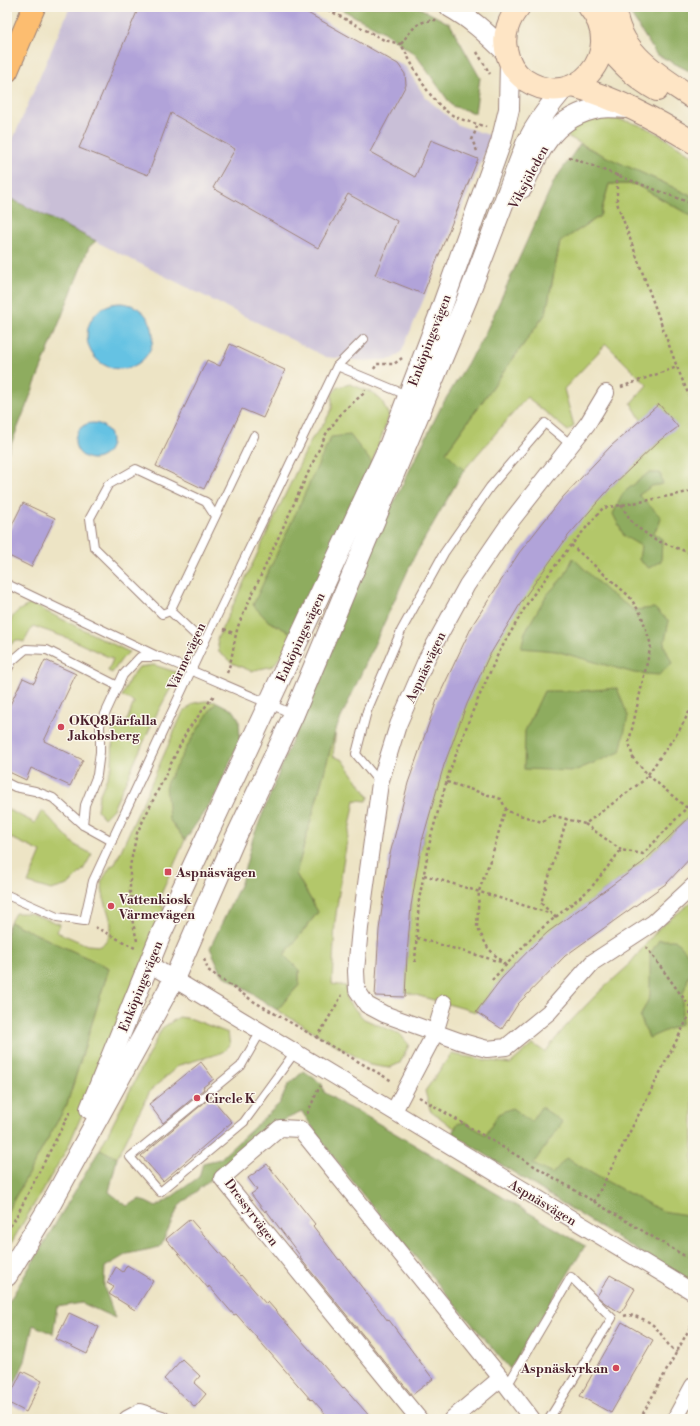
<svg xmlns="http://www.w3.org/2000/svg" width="700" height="1426" viewBox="0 0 700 1426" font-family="'Libre Bodoni',serif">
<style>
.industrial{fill:#c9bfd7}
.green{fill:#b3c76b;stroke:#7e734b}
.forest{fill:#8eac5f;stroke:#6c6645}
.water{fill:#65c2e3;stroke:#587087}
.building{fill:#b1a3d9}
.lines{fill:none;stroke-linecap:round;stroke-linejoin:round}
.service-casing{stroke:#9c8278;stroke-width:10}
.minor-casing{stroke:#9c8278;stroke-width:18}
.tertiary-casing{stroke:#9c8278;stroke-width:22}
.secondary-casing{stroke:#9c8278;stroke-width:24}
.motorway-casing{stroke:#9c8278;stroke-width:24}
.path{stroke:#9c8278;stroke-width:2.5;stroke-dasharray:3 3;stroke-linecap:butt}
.service{stroke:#fff;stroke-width:8}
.minor{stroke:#fff;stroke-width:16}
.tertiary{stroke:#fff;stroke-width:20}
.secondary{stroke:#fee5c5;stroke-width:22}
.motorway{stroke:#fcbd6f;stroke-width:22}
.poi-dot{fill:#d1495b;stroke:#fbf7ec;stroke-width:1.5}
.labels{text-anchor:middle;stroke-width:3;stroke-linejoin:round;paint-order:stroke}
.street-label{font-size:13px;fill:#4a1f2b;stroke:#fbf7ec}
.poi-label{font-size:13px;font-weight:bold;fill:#4a1f2b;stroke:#fbf7ec;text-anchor:start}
</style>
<rect width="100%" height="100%" fill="#fbf7ec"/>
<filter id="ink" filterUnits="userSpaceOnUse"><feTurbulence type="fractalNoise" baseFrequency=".025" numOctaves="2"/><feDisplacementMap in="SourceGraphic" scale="8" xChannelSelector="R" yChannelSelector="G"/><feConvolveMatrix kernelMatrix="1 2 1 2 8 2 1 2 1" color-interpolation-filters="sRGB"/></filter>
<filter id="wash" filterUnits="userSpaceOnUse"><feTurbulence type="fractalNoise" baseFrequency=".012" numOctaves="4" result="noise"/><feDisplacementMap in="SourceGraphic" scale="16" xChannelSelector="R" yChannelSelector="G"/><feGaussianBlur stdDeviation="0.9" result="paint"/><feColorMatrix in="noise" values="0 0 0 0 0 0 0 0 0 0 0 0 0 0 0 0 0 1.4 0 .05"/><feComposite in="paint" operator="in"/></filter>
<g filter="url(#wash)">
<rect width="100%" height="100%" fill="#ede4c5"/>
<polygon class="industrial" points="70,7 300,7 406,67 425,97 458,125 492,136 402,351 393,359 365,361 326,357 7,197 7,153"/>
<g class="green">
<path d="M596 118C604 119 613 118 621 120 647 124 671 142 693 156V197L660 181 613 161 563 134 581 124Z"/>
<path d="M609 184H635L693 217V813L642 863 589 902 502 978 476 1012 405 992C407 941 411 889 423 839 437 776 463 703 494 646 515 608 541 570 567 536 594 501 627 472 659 441L641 420 631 403 647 385 606 344 564 389 574 426 568 431 527 397 464 470 446 452 546 313 560 242 600 216Z"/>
<polygon points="350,384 373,393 382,401 389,416 372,463 268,621 293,634 284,652 273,666 251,671 232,663 219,652 217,639 311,440 324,423 332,409 332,394 338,387"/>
<path d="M31 604 129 652 121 660 112 673 108 671 113 659 70 639 33 626 24 642 16 640 7 648V640L11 634C9 614 15 612 31 604Z"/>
<polygon points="154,665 179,673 155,717 113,809 104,818 97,810 99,796 112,766 113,725 116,718 126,723 134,702 122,696 129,680 139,667"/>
<path d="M205 701 217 702 211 709 169 819 185 840 158 901 166 911 104 1064 67 1149 7 1250V1212L67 1104 109 968 10 922 15 913H29L60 924 57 932 87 945 101 946C116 932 111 922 106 905 103 898 103 890 101 882L111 866 115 864 183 712 194 703Z"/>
<polygon points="336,729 333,756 343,760 369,797 367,801 355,800 343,863 335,922 332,984 346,986 347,1001 364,1019 400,1034 409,1045 400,1063 389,1068 370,1065 277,1010 299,985 299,970 284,955 318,912 296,874"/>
<polygon points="7,809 35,823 42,810 75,845 92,854 83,870 68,885 51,890 28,883 41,852 7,836"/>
<polygon points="693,901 693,1277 448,1124 430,1110 425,1091 451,1054 510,1064 533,1044 545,1052 566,1026 598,993 627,967 660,927"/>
<polygon points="179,1017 192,1019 228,1033 230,1045 224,1051 218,1054 179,1065 150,1091 117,1158 100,1149 162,1028"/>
</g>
<g class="forest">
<polygon points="337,7 418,7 450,24 480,78 475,113 452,106 416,55 382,31"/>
<polygon points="626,7 693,7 693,73 656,54"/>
<path d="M580 144C617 163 656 178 693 197V217L635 184H609L600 216 560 242 546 313 446 452 464 470 414 557 336 729 296 874 318 912 284 955 299 970V985L277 1010 222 974 210 948 241 883 253 838 359 572 442 405 484 336 554 181Z"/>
<polygon points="7,197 96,241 89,247 7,455"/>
<polygon points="350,435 372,463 293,634 268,621 253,605 331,437"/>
<polygon points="648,473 660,473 663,484 652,486 639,495 661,517 659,525 653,533 662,539 661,561 649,568 639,560 641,546 624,536 613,514 623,493"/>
<polygon points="573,558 608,592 634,610 654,608 669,621 664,645 672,663 659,675 634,673 556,651 521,648 525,632 546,596 565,575"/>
<polygon points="617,688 628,716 620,752 574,771 524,769 525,731 544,691 582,691"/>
<polygon points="217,702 234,711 239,719 240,738 217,793 185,840 169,819 166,784 189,743 211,709"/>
<polygon points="10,922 109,968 67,1104 7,1212 7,929"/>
<polygon points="659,940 675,940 693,959 690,973 683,994 681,1024 649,1038 640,1017 650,996 650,954"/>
<polygon points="304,1071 322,1084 324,1092 345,1106 359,1112 585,1246 510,1369 363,1195 327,1148 302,1112 268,1127 213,1177 179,1206 160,1247 127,1254 105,1267 104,1286 115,1318 82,1303 57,1307 53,1334 33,1325 25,1361 7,1400 7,1305 100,1149 117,1158 109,1192 127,1206 140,1199 156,1207 170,1198 199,1177 203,1163 220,1159 280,1103 288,1085"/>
<polygon points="541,1107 563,1122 533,1164 552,1174 566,1158 595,1175 662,1211 693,1216 693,1286 453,1134 457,1124 465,1122 486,1135 498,1114 512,1108 531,1122"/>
</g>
<g class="water">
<circle cx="120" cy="336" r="33"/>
<circle cx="93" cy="441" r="18"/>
</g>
<g id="blocks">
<g class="building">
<polygon points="139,7 297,7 398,64 405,74 406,85 370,152 415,177 431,140 478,159 423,294 375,275 397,221 348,194 318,248 213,188 235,149 171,113 148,175 79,148"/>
<polygon points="230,344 285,370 263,418 242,409 204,489 156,466 207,360 220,366"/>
<polygon points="659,404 678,427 659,441 611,487 568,536 522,601 488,658 467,704 444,765 422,841 411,906 407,955 405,997 375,996 379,930 389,858 408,783 437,700 473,624 519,553 563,497 611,446"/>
<polygon points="23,503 55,518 31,567 7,555 7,535"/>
<polygon points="45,660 76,674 44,741 83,760 70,786 31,768 26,780 7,771 7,711 23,678 34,683"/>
<polygon points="693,814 693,855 667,883 565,956 518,1004 502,1029 476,1012 502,978 536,943 548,932 642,863"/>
<polygon points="201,1062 214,1079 203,1087 204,1089 163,1123 149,1104"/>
<polygon points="211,1097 232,1122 163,1181 141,1156"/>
<polygon points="267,1164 315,1224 313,1226 339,1260 340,1259 388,1321 389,1320 433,1379 412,1395 300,1258 301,1257 266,1210 265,1212 251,1194 257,1190 248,1178"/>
<polygon points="190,1219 240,1276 241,1275 266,1304 268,1302 343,1388 344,1387 372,1419 330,1419 312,1399 311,1400 236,1314 234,1315 209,1286 208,1288 166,1239"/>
<polygon points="127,1265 153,1281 135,1310 109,1294 114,1287 107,1283 116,1267 123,1272"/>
<polygon points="610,1275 635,1289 621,1313 605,1303 597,1296"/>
<polygon points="69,1313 99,1327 87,1354 56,1339"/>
<polygon points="622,1322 653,1340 611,1413 580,1396"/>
<polygon points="182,1359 200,1376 194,1383 206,1394 195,1407 164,1379"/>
<polygon points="22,1371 42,1381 26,1412 7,1402"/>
</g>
</g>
</g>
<g filter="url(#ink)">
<use href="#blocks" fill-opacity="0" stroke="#9c8278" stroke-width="1"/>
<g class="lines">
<g class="service-casing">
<g id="service">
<polyline points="337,366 409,396"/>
<polyline points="7,584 157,656"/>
<polyline points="170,611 162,614 94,547 90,518 108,485 136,469 206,502 215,516"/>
<polyline points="204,643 170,611 254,436"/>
<polyline points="7,671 12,661 26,649 47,650 118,686"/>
<polyline points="7,783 15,787 35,791 53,798 83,825 112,841"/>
<polyline points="380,783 356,754 367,711 401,631 444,553 490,487 545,423 570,444"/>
<polyline points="83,825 85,805 97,775 100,752 100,725 123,675 140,657 160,657 293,714"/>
<polyline points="7,895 57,917 84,921 93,881 204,643 337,366 364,339"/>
<polyline points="261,1031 241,1066 130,1157 160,1192 244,1122 295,1052"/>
<polyline points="507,1386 571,1277 612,1318 549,1419"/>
</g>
</g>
<g class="minor-casing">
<g id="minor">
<polyline points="606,393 588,423 508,525 467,585 427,658 398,725 380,783 360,928 356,971 357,990 367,1005 384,1014 459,1041 487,1049 506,1047 549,1012 593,962 653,923 693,886"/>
<polyline points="149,964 693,1292"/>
<polyline points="394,1111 435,1033 444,1003"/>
<polyline points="127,1419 140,1412 162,1419"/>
<polyline points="419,1419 222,1178 280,1128 300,1129 501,1378 532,1419"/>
<polyline points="452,1419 501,1378"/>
<polyline points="675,1419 693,1386"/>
</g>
</g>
<g class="tertiary-casing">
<g id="tertiary">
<path d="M450 7C472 19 489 36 507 53"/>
<path d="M522 188C540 150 552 117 599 108 608 106 620 108 629 108"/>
<polyline points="90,1109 161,934 389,446 438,318 501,142 509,109 510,60"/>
<path d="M7 1276 52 1202 174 979 234 841 294 714 467 299 526 144C537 122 548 107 564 88"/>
</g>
</g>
<g class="secondary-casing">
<g id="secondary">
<path d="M519 7C509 18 503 35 506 49 508 61 515 73 525 80 575 113 627 52 589 7"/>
<path d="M615 7C618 53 659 75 693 98"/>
<path d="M603 42C619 61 635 78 657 90"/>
<path d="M573 86C616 98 655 119 693 142"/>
</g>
</g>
<g class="motorway-casing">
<polyline id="motorway" points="7,71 34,7"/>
</g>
<g class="path">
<path d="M323 7 384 40 401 44C414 67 429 103 454 116 464 121 475 123 486 127"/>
<path d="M401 44C412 29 417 20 437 20"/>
<polyline points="477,52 490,74"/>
<polyline points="477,151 472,140 478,124"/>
<polyline points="569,157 693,204"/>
<polyline points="617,174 617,203 677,367 693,405"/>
<polyline points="374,369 377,364 394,364 402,358"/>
<polyline points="621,387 677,367"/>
<polyline points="621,505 634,525 655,540 693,554"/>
<polyline points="571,545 629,596 641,614 651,645 629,742 633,758 648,775 687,808"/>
<polyline points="224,629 235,634"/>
<path d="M227 673C234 655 233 639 240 621L326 434 343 411 363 394 365 390"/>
<polyline points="447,782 501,799 507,811 542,822 551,815 585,824 644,780 680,729 693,705"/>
<polyline points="585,824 621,850"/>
<polyline points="424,875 552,914"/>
<polyline points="130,897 156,902"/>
<polyline points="556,918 541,903 567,819"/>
<polyline points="95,927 135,948"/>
<polyline points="417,938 501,962"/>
<polyline points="137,941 130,910 130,866 137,833 187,731 215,694"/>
<polyline points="646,947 693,1011"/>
<polyline points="204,959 208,970 253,1001 392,1081"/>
<polyline points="415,962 419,900 431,836 449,773 471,715 498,654 530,599 568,549 603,508 645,501 693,491"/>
<polyline points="505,965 488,948 477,927 479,891 493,852 505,810"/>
<polyline points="492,980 536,933 590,889 621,850 643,854 693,801"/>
<polyline points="317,1038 342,995"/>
<polyline points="419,1097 693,1261"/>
<polyline points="307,1114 320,1086"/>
<polyline points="594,1202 692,1010"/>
<polyline points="7,1231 15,1219 71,1110"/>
<path d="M624 1316C631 1314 634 1316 640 1318 663 1326 660 1341 677 1352"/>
<polyline points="640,1419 693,1322"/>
</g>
<use href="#service" class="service"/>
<use href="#minor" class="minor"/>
<use href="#tertiary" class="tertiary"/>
<use href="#secondary" class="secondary"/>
<use href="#motorway" class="motorway"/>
</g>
</g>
<g class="poi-dot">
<circle cx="61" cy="727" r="4"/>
<rect x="164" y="868" width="8" height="8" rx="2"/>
<circle cx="111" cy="906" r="4"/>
<circle cx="197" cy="1098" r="4"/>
<circle cx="616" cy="1368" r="4"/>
</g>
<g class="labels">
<g class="street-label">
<text transform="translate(528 177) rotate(-62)" y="5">Viksjöleden</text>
<text transform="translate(429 340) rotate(-69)" y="5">Enköpingsvägen</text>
<text transform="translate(300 637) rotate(-65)" y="5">Enköpingsvägen</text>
<text transform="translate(186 656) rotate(-65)" y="5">Värmevägen</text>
<text transform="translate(425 667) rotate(-65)" y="5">Aspnäsvägen</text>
<text transform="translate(140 986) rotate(-68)" y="5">Enköpingsvägen</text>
<text transform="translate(543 1202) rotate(31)" y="5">Aspnäsvägen</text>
<text transform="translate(252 1212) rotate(53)" y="5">Dressyrvägen</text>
</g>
<g class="poi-label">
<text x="69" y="725">OKQ8 Järfalla<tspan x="69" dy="15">Jakobsberg</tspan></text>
<text x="176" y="877">Aspnäsvägen</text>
<text x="119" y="904">Vattenkiosk<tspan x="119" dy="15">Värmevägen</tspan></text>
<text x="205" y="1103">Circle K</text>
<text x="608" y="1373" text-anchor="end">Aspnäskyrkan</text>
</g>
</g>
<rect width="700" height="1426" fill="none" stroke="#fbf7ec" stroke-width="24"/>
</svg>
